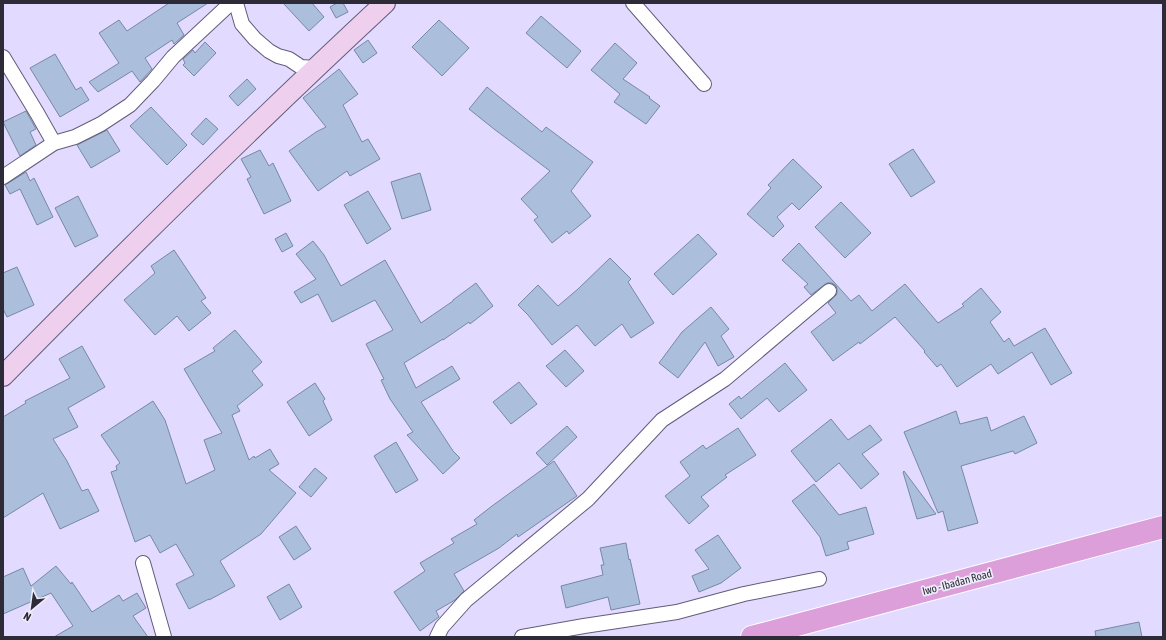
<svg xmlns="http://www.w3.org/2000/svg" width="1166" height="640" viewBox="0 0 1166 640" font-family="'Asap Condensed',sans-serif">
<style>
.building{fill:#abbedc;stroke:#7788a5}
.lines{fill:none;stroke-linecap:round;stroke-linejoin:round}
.street-casing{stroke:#635c7b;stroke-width:16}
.secondary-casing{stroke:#635c7b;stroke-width:22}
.primary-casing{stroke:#fff;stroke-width:24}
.street{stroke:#fff;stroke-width:14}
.secondary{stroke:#eecfed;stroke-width:20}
.primary{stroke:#dd9fda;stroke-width:22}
.labels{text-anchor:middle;stroke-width:3.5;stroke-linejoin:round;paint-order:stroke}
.street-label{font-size:11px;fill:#2e2b39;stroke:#eeecfa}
</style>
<rect width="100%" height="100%" fill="#e2dbff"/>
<g class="building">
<polygon points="169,3 208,3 177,23 184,35 174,44 172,40 145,58 152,69 140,82 132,71 98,92 89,82 119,63 99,33 119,20 127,31"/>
<polygon points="283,3 312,3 324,17 309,31"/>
<polygon points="337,3 343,3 348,12 336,18 330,7"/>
<polygon points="541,16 581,51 567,68 526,33"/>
<polygon points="439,20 469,48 442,76 412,47"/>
<polygon points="368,40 377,53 363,63 354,50"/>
<polygon points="205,42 216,53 194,76 183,65 185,63 183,59 193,50 195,53"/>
<polygon points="615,43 637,63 623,79 650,97 649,98 660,106 646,124 614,102 620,94 591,70"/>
<polygon points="55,54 76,90 81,87 89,100 60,117 30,68"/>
<polygon points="339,69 358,94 343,105 362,142 368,139 380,159 350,176 347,171 318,191 289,151 316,132 326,127 303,98"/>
<polygon points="247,79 256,89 238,106 229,96"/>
<polygon points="487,87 542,132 546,127 593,162 571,191 591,216 569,234 567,231 552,243 534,220 538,217 521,199 550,171 494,129 469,109"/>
<polygon points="151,107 187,145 167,165 130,126"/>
<polygon points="26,111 36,129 30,132 36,145 20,156 3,122"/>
<polygon points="206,118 218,129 203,145 191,134"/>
<polygon points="107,130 120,151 91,168 77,145"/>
<polygon points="913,149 935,182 911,197 889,164"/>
<polygon points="260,150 269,166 273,163 291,201 264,214 247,179 251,177 241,159"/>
<polygon points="793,159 822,187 799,210 792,203 777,217 784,226 773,237 747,214 771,188 768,185"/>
<polygon points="26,172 30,181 34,178 53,217 37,225 20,189 10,194 5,185"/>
<polygon points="420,173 431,210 402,219 391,182"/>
<polygon points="368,191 391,229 367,244 344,205"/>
<polygon points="78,196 98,236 75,247 55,208"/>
<polygon points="841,202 871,233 845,258 815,227"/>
<polygon points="286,233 293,246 282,252 275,239"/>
<polygon points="698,234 717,254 673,295 654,274"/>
<polygon points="313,241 324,255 341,286 385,260 421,323 453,301 453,300 476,283 493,306 470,324 469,322 443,340 443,339 404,363 416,388 452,366 460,379 421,402 453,451 460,458 443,474 407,435 413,432 390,399 381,380 384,379 366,344 393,330 375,300 332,322 318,294 301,303 294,292 316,279 296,254"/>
<polygon points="799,243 851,301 859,295 872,311 905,284 938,323 964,306 962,304 981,288 1001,312 990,322 1004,342 1009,338 1014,346 1045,328 1072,373 1051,385 1032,352 998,374 991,364 957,387 941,364 937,367 924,352 925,351 895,317 860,344 859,342 833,361 811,332 836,313 828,303 837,294 837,289 836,286 832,283 827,283 811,295 804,287 808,284 782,260"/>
<polygon points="174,250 206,298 201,301 211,313 189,331 177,316 155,335 124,300 155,273 151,266"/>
<polygon points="610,258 631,279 628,282 654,323 631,338 622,324 595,346 577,325 552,345 528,315 518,305 538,285 558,306 578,289"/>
<polygon points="17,267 34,305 7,317 3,309 3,273"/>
<polygon points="711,307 729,329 721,336 734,357 718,366 705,342 678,378 659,363 682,332"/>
<polygon points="235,330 262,362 252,371 263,385 237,406 240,411 232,415 249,460 254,456 255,458 270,449 279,464 269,470 296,493 261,534 220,561 235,586 209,600 209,599 189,609 176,584 194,575 176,544 160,553 150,535 135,542 111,472 117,470 116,466 120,463 101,435 153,401 165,420 186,484 215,470 204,440 222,433 184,369 215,351 213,348"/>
<polygon points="82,346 105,387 68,408 78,427 53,439 67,461 82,491 88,489 99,511 60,529 43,493 3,518 3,417 26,403 25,401 70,378 59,359"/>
<polygon points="565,350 584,371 566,387 546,366"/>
<polygon points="785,363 807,390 779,412 767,398 741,419 729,404 739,396 741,399"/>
<polygon points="519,382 537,404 511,424 493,402"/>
<polygon points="315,383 325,399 323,401 332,420 309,436 287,402"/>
<polygon points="956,411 960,424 987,417 991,431 1024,416 1037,443 1015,454 1013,451 961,466 978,523 948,531 943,511 938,513 904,432"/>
<polygon points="831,419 848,440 870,425 882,440 862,454 879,474 861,489 839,463 816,482 791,451"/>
<polygon points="567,426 577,437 547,465 536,453"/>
<polygon points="738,428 756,455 725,475 727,477 701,497 709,506 689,524 665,496 690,476 680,462 703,445 706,449"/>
<polygon points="396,442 418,480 396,493 374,456"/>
<polygon points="554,461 577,496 518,537 517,534 499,548 454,574 464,591 455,600 436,611 439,617 420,631 394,592 425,571 420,563 454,543 451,539 477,524 474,520 492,506"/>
<polygon points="315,468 327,478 311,497 299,487"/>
<polygon points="904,471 936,514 917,519 903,472"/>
<polygon points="814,484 839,515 866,507 874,534 847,542 849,549 826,556 820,537 792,501"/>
<polygon points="296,526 311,549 294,560 279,537"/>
<polygon points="718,535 741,568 721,583 699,592 692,576 709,569 695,550"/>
<polygon points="626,543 629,560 630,559 640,604 611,610 608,597 566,608 561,586 603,575 601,565 604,565 600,548"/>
<polygon points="56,566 71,584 72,582 92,612 119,595 123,601 137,593 146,608 133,616 148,637 54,637 73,626 51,593 3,614 3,577 23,568 31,586"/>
<polygon points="289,584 302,607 280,620 267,597"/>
<polygon points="1139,622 1142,637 1096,637 1095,631"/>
</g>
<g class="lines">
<g class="street-casing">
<g id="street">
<polyline points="236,3 242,24 255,39 269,51 278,56 289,59 301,67 315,68"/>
<polyline points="633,3 704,84"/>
<polyline points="3,57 37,113 54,143"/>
<polyline points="3,177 54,143 75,137 101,124 130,105 153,81 173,57 231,3"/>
<polyline points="143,563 164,637"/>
<polyline points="437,637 442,627 466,600 588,499 662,420 725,379 829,291"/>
<polyline points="522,637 584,626 677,612 744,594 819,579"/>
</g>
</g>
<g class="secondary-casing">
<path id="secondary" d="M3 376C128 249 255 124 385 3"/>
</g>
<g class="primary-casing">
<polyline id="primary" points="752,637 1163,527"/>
</g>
<use href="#street" class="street"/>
<use href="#secondary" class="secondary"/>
<use href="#primary" class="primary"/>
</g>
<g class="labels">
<g class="street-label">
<text transform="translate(957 582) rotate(-15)" y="4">Iwo - Ibadan Road</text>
</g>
</g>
<rect width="1166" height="640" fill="none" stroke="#2e2b39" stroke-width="8"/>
<g transform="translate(32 608) rotate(209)" stroke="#eeecfa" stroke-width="3" paint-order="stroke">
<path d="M0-3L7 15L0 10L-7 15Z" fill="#2e2b39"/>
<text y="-6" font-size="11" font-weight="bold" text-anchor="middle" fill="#2e2b39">N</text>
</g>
</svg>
